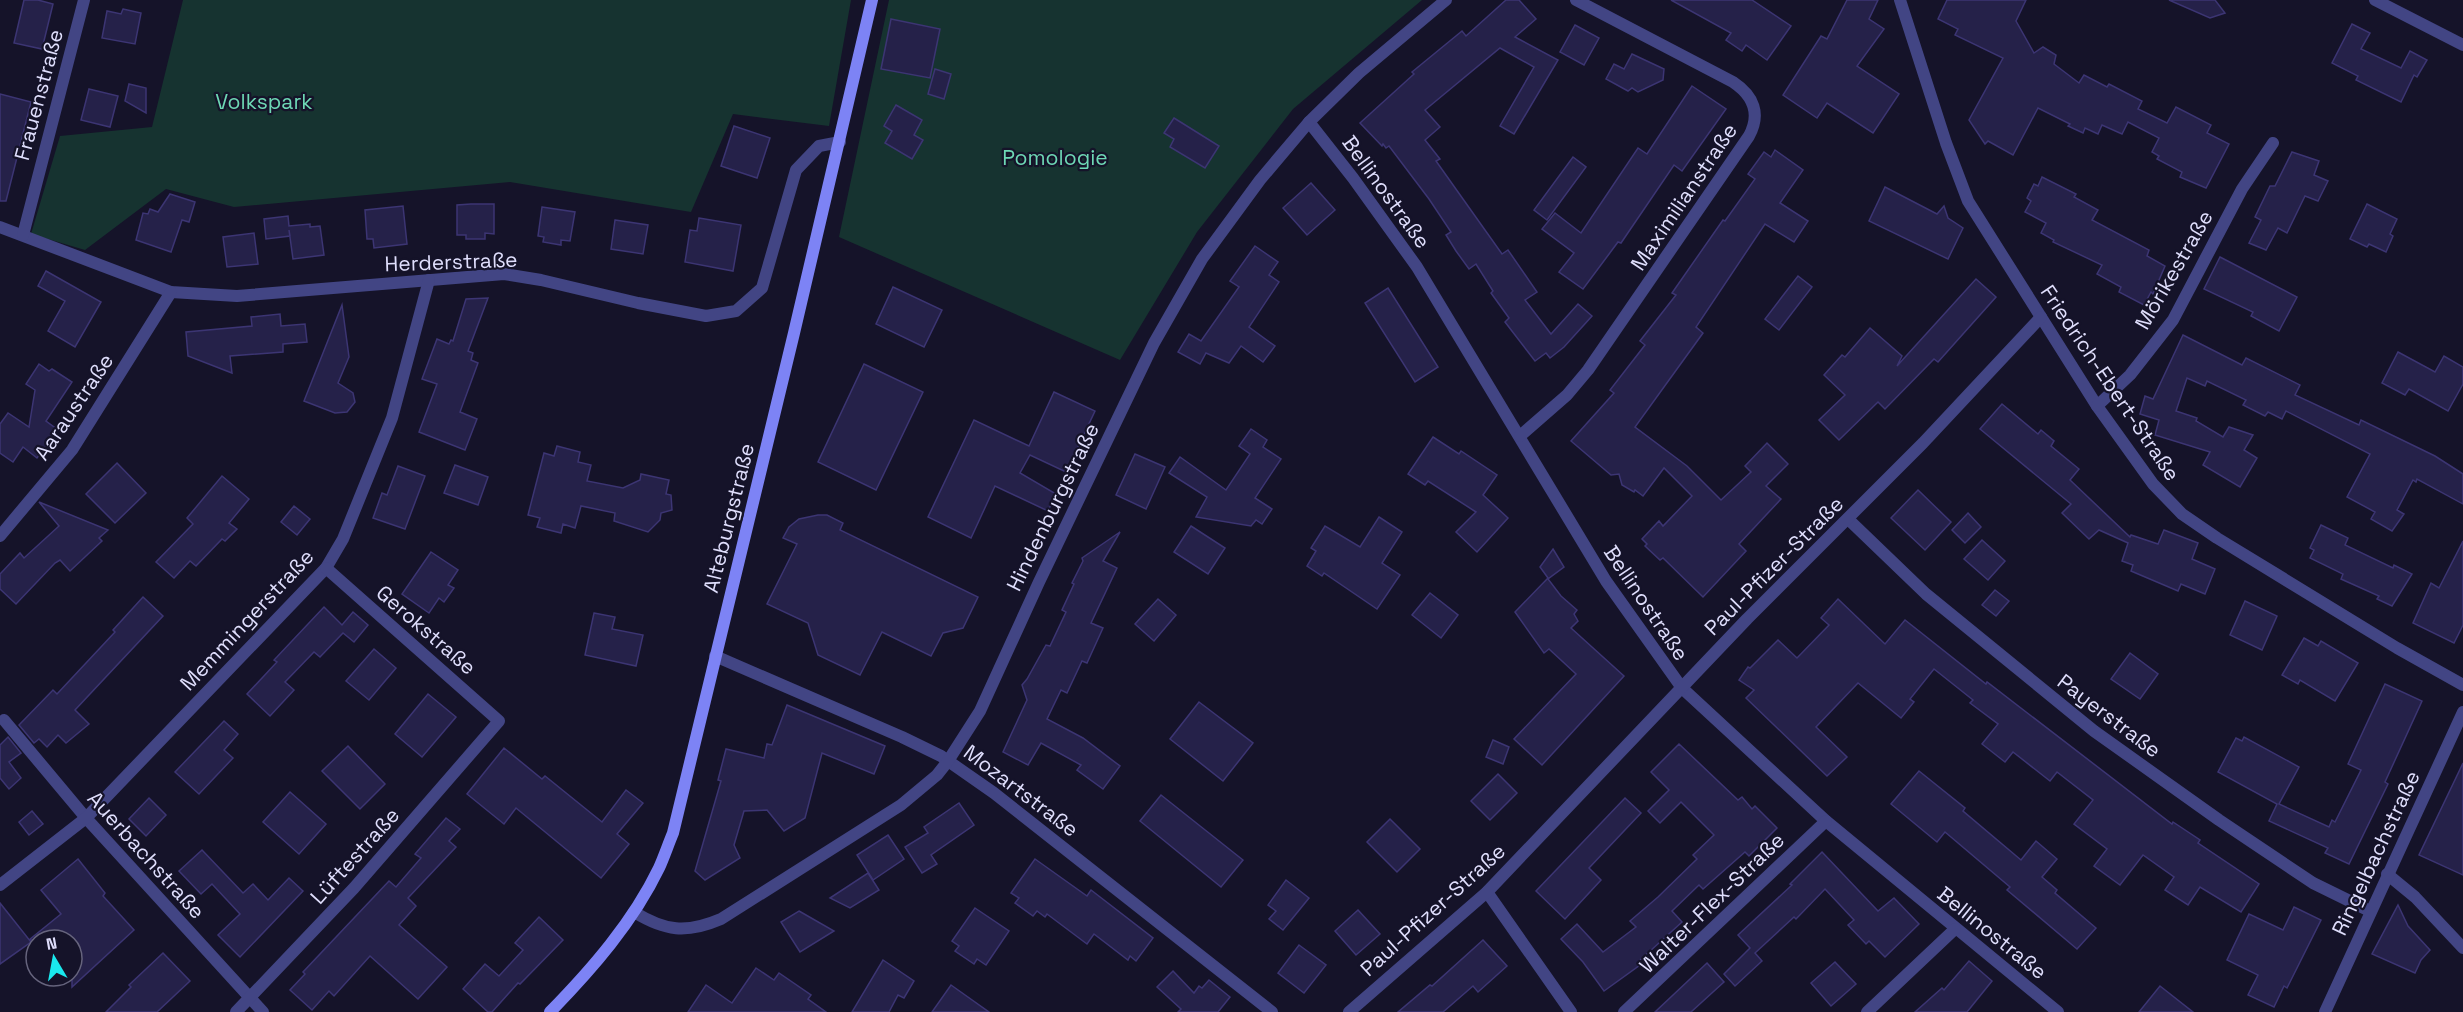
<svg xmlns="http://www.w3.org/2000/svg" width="2463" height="1012" viewBox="0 0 2463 1012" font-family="'Space Grotesk',sans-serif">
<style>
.green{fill:#163330}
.building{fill:#252149;stroke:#3c3573;stroke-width:1.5}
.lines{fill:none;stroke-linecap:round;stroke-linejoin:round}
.street{stroke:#424584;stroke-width:12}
.secondary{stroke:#7d83f5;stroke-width:12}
.labels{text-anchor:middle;stroke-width:4.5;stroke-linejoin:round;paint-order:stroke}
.street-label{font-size:21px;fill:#dfdefc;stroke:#151329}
.park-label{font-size:21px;fill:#6ed8b5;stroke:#151329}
</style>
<rect width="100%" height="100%" fill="#151329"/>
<g class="green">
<polygon points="183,0 851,0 829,126 733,114 691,212 510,182 234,207 166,189 85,250 31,234 60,136 152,127"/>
<polygon points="889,0 1422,0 1293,109 1197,232 1120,360 839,237"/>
</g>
<g class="building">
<polygon points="24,0 38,0 53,4 42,49 14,43"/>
<polygon points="1506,0 1519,0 1536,19 1515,37 1558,60 1514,134 1500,126 1534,67 1500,48 1425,110 1440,127 1425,140 1440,159 1436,161 1502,254 1508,250 1537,292 1525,300 1551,334 1578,304 1592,316 1564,347 1550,358 1546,353 1535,361 1505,322 1509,318 1491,293 1493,291 1476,264 1469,269 1456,251 1446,235 1451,232 1429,199 1389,146 1386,148 1383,144 1382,146 1360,123 1414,74 1412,72 1462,31 1466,36"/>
<polygon points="1671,0 1752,0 1791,26 1767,60 1746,45 1742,51 1726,40 1731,33"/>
<polygon points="1847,0 1878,0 1869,19 1884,29 1857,66 1899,94 1873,133 1827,103 1817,118 1783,95 1821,36 1827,39"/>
<polygon points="1947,0 2026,0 2016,21 2034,53 2043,47 2056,55 2054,64 2079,83 2084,75 2107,87 2109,84 2142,101 2138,109 2167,123 2176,107 2211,125 2207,133 2229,144 2206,188 2180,177 2182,172 2157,159 2159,156 2152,152 2159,138 2128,122 2122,134 2102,125 2098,134 2085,128 2083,133 2068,126 2070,124 2038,108 2013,155 1988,141 1985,144 1969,120 2003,58 1955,35 1958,29 1938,19"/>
<polygon points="2169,0 2215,0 2225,13 2210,18"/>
<polygon points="123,9 141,13 135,44 102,38 107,11 121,14"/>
<polygon points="891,19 940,29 930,78 881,69"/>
<polygon points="2352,24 2370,33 2361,49 2401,68 2410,51 2427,60 2417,77 2414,75 2401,102 2356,80 2358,76 2332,63"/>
<polygon points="1575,25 1599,38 1584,65 1560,52"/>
<polygon points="1632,54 1664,69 1663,80 1638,92 1632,88 1628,91 1606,79 1614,64 1624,69"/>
<polygon points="935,69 951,74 944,99 928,94"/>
<polygon points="129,84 146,88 146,113 125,101"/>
<polygon points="1692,86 1726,109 1682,171 1674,165 1621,243 1618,242 1583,289 1559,272 1574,253 1542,229 1555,213 1581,233 1638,148 1647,154"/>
<polygon points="89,89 118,96 110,127 81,120"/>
<polygon points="0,94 31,102 6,201 0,201"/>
<polygon points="896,105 922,120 914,135 923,140 912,159 885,143 892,131 884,126"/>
<polygon points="1174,118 1219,146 1205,168 1170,147 1174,139 1164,133"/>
<polygon points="734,126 770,138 757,178 721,166"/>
<polygon points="1775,150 1803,170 1780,203 1808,221 1794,242 1765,224 1696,327 1703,333 1635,427 1687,466 1721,500 1751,472 1745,466 1767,443 1788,464 1766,486 1781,499 1739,544 1746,551 1703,597 1663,558 1660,560 1645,546 1647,544 1642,539 1659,521 1663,526 1692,496 1664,468 1643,496 1635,490 1634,492 1622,485 1619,474 1611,475 1571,441 1614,393 1610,390 1645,345 1640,341 1676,295 1672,293 1723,220 1725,221 1755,179 1748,174 1764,152 1771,157"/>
<polygon points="2292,152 2319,161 2314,175 2328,181 2318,201 2305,196 2287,233 2278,228 2266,250 2249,243 2261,220 2255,217 2270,186 2275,186"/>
<polygon points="1573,157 1586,167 1547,220 1534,210"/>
<polygon points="2042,177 2076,194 2074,197 2098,210 2092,220 2149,250 2147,256 2165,266 2153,294 2151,292 2144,305 2119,292 2121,287 2097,274 2102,265 2053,242 2054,240 2041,233 2046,223 2025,212 2031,201 2027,198 2034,184 2038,186"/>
<polygon points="1311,183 1335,210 1307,235 1283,208"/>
<polygon points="1885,187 1937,214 1944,206 1948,218 1963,228 1948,259 1869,221"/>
<polygon points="170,194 195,202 189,222 182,220 171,252 136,240 143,213 148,214 150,209 158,212"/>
<polygon points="471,204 494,204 494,234 485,233 485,239 466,239 466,235 457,235 457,205"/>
<polygon points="2367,204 2397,219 2390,234 2393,236 2386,252 2369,244 2367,247 2350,239"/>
<polygon points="403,206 407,244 374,248 373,239 367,239 365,210"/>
<polygon points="542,207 575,212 570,241 561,240 561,245 543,242 544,237 538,236"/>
<polygon points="288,216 289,226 310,224 310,227 320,226 324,255 293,259 289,230 290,236 266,239 264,219"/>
<polygon points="699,218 741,225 733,271 685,262 690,230 697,231"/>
<polygon points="615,220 648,225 643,254 611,249"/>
<polygon points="254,233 258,264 227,267 223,237"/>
<polygon points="1255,246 1278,262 1269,275 1279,282 1249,327 1275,346 1263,362 1241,346 1229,363 1206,353 1200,364 1178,352 1189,334 1201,341 1239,287 1230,281"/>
<polygon points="2220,257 2297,297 2279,331 2251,316 2253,312 2204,289"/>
<polygon points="46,271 101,302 75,347 48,331 65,301 38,286"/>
<polygon points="1798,276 1812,287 1779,330 1765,319"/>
<polygon points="1976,279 1996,297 1938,362 1934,359 1885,409 1878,402 1839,440 1819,420 1845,395 1824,375 1842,355 1845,357 1870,328 1902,356 1897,366"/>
<polygon points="893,287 942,310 924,347 876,324"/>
<polygon points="1388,288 1438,367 1415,382 1365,303"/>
<polygon points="488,298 468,351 473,353 471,360 478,363 460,412 477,419 465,450 419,432 437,384 422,379 437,339 449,344 451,340 453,341 466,299"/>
<polygon points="342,305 349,357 338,383 353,393 355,402 347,412 335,413 304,401"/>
<polygon points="280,314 281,326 305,324 307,342 283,344 283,352 230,356 232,373 188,356 186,332 252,326 251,317"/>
<polygon points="2183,335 2242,365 2246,358 2300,385 2295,395 2359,425 2361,420 2435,456 2463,474 2463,504 2417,479 2416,482 2413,480 2397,510 2404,514 2392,531 2371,519 2375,512 2347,497 2370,454 2286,411 2282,419 2268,412 2265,416 2243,405 2246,400 2207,381 2205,386 2187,378 2176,411 2197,418 2196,421 2223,437 2229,427 2253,435 2244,450 2257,458 2240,487 2203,465 2210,452 2155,435 2159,420 2140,414 2145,396 2153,399"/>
<polygon points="2398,352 2435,372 2444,356 2463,367 2463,384 2448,411 2409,389 2405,395 2382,383"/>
<polygon points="39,364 49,371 52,369 72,382 46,421 58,430 37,458 23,447 13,462 0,453 0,424 8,413 29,427 35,390 26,384"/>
<polygon points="864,364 923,392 876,490 818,462"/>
<polygon points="1054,392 1095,411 1066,472 1030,455 1020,473 1056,494 1048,511 995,486 971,538 928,517 974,420 1029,446"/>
<polygon points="2002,404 2038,434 2041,430 2054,441 2051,446 2079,469 2070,480 2130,537 2131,535 2158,544 2164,530 2198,543 2192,559 2215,569 2205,594 2181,584 2178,591 2131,571 2133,565 2122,561 2128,543 2099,530 2089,539 2062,513 2071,504 1980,429"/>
<polygon points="1251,429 1267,440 1263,447 1281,459 1255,498 1272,509 1262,524 1256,520 1251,526 1196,517 1207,497 1169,473 1180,457 1226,490 1250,454 1239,446"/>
<polygon points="1433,437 1459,454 1461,451 1497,475 1483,495 1508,518 1477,552 1456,532 1476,512 1428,481 1425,485 1408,474"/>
<polygon points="557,446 580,452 578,462 591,465 587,481 623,488 640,480 641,474 669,480 666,494 671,495 672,510 661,513 660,520 648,532 614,521 615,513 581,506 575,528 563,524 561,533 537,527 540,518 528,515 544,453 554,456"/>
<polygon points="1135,454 1165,467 1146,509 1116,495"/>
<polygon points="117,463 146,493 115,523 86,494"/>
<polygon points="455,465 488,477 478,505 444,493"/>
<polygon points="398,466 425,476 405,529 373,518 382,493 387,495"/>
<polygon points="222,476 249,499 229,523 237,529 225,541 222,539 196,566 190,561 174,578 156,562 193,524 187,518"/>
<polygon points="1918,490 1951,522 1925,550 1891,518"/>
<polygon points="39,502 108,530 99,538 102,541 70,571 60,560 55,563 16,604 0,589 0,574 20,553 24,558 59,526"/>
<polygon points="294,506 310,519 297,535 281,522"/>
<polygon points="1968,513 1981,527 1965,543 1952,530"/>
<polygon points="818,515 827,515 843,523 840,530 978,597 963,628 943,633 931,656 882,632 860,675 818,655 808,623 767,604 797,544 783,538 789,527 799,519"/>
<polygon points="1379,517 1402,532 1382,563 1400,575 1377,609 1324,573 1322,576 1307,566 1316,551 1311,548 1325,526 1360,547"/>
<polygon points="2321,525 2348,538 2345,545 2393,568 2394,565 2412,574 2392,606 2377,599 2379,596 2341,579 2343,574 2310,558 2314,550 2310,548"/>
<polygon points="1191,526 1225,548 1208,574 1174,552"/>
<polygon points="1120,532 1103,561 1117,568 1091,623 1103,628 1087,663 1082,661 1067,693 1061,690 1047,719 1083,738 1120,766 1103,789 1077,770 1081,765 1041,743 1028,765 1003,752 1027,700 1022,685 1027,679 1046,645 1050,646 1066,612 1062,610 1074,584 1072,583 1083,561 1082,558"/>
<polygon points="1982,540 2005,561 1988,580 1964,559"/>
<polygon points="2463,541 2463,625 2454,643 2413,623 2431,583 2439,588"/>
<polygon points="1553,549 1564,567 1548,579 1561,596 1577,610 1574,614 1578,621 1571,628 1624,676 1542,765 1514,739 1576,674 1549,649 1544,653 1515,612 1548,578 1540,567"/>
<polygon points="431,552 458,570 448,585 454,588 444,602 439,598 429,613 402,594"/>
<polygon points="1995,590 2009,601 1996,616 1982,605"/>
<polygon points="1430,593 1458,615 1441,638 1412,615"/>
<polygon points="143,597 163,616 75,710 89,724 66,743 58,735 47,747 39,739 34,743 19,725 53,690 57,694 115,632 113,630"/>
<polygon points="1158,599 1176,615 1154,641 1135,624"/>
<polygon points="1838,599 1885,644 1905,620 1986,684 1987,682 2172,824 2173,822 2200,840 2198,843 2259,884 2241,912 2200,887 2188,905 2165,890 2174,877 2143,855 2120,885 2094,866 2107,849 2074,824 2093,800 2057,772 2050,781 2013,752 2005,762 1982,744 1998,724 1970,703 1973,700 1934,669 1910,699 1914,702 1901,718 1858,683 1816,727 1847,757 1827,776 1746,698 1754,690 1739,680 1748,667 1750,668 1778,640 1797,658 1829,625 1821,618"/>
<polygon points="2245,601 2277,616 2262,650 2230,635"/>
<polygon points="324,607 342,625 353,612 368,625 354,642 343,633 320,657 314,652 285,682 294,690 270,716 247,694 277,662 274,660"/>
<polygon points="594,613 615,617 612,629 643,635 636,666 585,655"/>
<polygon points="2304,638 2318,646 2321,641 2358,663 2335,701 2300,680 2298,684 2282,675"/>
<polygon points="374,649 396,668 369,700 346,681"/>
<polygon points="2130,653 2158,674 2140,699 2111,679"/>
<polygon points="2385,684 2422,701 2385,782 2388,784 2349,864 2325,853 2328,848 2269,821 2277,804 2218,772 2236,738 2242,741 2244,737 2299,767 2279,804 2329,827 2332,820 2335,822 2361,770 2348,764"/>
<polygon points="428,694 456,717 422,757 395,734"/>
<polygon points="1199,702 1253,743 1223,781 1170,739"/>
<polygon points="787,705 885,746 874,774 822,753 805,818 784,831 767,810 744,811 734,845 740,858 705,880 695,871 721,781 718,780 726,749 764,758 767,744 772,745"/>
<polygon points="224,721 238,734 224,750 233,758 199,794 175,772"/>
<polygon points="8,737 21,753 9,762 21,778 9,789 0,778 0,745"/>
<polygon points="1493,740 1509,747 1503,764 1486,757"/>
<polygon points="1679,744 1738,800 1742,797 1752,809 1755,806 1777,828 1749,856 1745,852 1703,889 1699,885 1672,911 1682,922 1638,962 1640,965 1604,991 1583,962 1561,939 1577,924 1603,952 1636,927 1630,921 1658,897 1697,859 1693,855 1714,835 1681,802 1660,823 1648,811 1669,790 1651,772"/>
<polygon points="348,746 385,784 360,809 322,771"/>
<polygon points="504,748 542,779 545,776 602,822 626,790 643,803 617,834 629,844 601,878 516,808 504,824 467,794"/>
<polygon points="2463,763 2463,875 2419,855"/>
<polygon points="1919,771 1965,808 1963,811 2021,860 2036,841 2057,859 2042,877 2057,890 2055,893 2096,928 2077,949 2007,890 2010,887 1945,832 1937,842 1891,804"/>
<polygon points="1498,774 1517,793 1490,820 1471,801"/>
<polygon points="290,792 326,824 299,854 263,822"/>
<polygon points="1161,795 1243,860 1221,887 1140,821"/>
<polygon points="149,798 166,815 146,836 129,819"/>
<polygon points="1625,798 1641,813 1589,868 1601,880 1565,919 1536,891"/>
<polygon points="959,803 974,825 931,855 937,864 922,873 905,847 928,833 924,827"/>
<polygon points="32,811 43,824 29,835 19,822"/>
<polygon points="446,818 460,829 449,841 456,847 408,898 416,906 399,925 447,967 418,999 370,956 334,996 329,991 312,1010 290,990 305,974 303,972 389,881 396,887 421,858 415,854"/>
<polygon points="1390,819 1420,849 1397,872 1367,842"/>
<polygon points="888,835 904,859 873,880 857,855"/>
<polygon points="202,850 243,893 253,884 268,900 289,878 303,891 240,957 218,935 240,914 212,884 201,894 179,871"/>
<polygon points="1822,852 1878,911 1894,898 1919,924 1885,957 1869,941 1866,944 1848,925 1854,920 1825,889 1796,919 1794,917 1755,953 1762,961 1735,986 1724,974 1750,948 1738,935 1792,885 1790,884"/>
<polygon points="78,859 105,893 103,896 134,930 72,987 72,940 29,940 61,914 41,890"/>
<polygon points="1035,859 1087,896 1091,890 1153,938 1136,961 1130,956 1128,960 1094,934 1087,944 1047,914 1045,917 1037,911 1033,916 1015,903 1019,898 1011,893"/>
<polygon points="868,873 879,890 850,908 830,898"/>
<polygon points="1286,880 1309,898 1283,930 1269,919 1276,911 1268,905"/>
<polygon points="0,903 31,942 0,964"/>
<polygon points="2398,905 2408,926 2430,950 2421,960 2415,973 2372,954"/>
<polygon points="2294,907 2321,920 2287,988 2284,986 2274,1007 2248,995 2258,975 2227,960 2249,914 2283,930"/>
<polygon points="975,908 1009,931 986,965 977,959 974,964 955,951 959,946 952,941"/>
<polygon points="1358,910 1380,934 1356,955 1335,931"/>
<polygon points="799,911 834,931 800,952 781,922"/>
<polygon points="539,917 563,940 520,984 518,983 492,1012 488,1012 463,989 485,964 499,976 523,950 515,943"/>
<polygon points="1483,940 1507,966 1478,992 1473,986 1443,1012 1398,1012 1430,985 1432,986"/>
<polygon points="1299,945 1326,965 1304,993 1278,973"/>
<polygon points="163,953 190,981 157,1012 106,1012 131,987 129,985"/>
<polygon points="883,960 914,981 904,998 898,995 889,1012 852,1012"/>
<polygon points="1969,961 1992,981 1967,1012 1915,1012 1942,988 1944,990"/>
<polygon points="1835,962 1856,984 1831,1006 1811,983"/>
<polygon points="1707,963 1724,982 1691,1012 1655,1012"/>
<polygon points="756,968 774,980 779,973 811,995 808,999 826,1012 688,1012 706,985 732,1003"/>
<polygon points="1173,971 1194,993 1199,986 1202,988 1209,980 1230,997 1218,1012 1178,1012 1181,1009 1157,987"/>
<polygon points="951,985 989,1012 932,1012"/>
<polygon points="2160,986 2193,1012 2139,1012"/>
</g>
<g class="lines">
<g class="street">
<polyline points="1900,0 1946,143 1968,201 2097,406 2153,484 2182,514 2217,538 2397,648 2463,685"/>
<polyline points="2375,0 2463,45"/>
<polyline points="1309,122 1353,178 1417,267 1606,581 1682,688 1826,821 2058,1012"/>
<polyline points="0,227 171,292 237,296 504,274 541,280 638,303 706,316 736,311 762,288 796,170 819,146 840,142"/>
<polyline points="23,235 84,0"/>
<polyline points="2097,406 2130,375 2173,320 2242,189 2273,143"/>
<path d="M1520 436 1567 395 1588 370 1749 136C1761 114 1754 96 1733 82L1576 0"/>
<polyline points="1848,519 1926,594 2094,731 2219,820 2313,883 2370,911"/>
<polyline points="0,536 72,450 171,292"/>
<polyline points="715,656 902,737 941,756 994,793 1272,1012"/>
<polyline points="4,720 86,818 263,1012"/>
<polyline points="2387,874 2415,897 2463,948"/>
<polyline points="0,885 86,818 326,568 343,539 392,418 429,280"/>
<polyline points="1487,892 1571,1012"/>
<path d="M634 912C665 931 686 934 721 919L901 805 937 775 948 761 980 711 1039 582 1154 343 1202 259 1260 180 1309 122 1359 73 1446 0"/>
<polyline points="236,1012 354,888 499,721 326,568"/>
<polyline points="1349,1012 1487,892 1747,619 1923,443 2041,317"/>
<polyline points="1624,1012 1826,821"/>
<polyline points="1867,1012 1955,929"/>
<polyline points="2325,1012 2463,712"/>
</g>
<path class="secondary" d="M550 1012C592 969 633 922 659 868 664 857 668 845 673 833L794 333 872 0"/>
</g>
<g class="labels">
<g class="street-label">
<text transform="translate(39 95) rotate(-75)" y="7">Frauenstraße</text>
<text transform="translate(1386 192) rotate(54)" y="7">Bellinostraße</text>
<text transform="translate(1684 197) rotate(-56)" y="7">Maximilianstraße</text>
<text transform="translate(451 262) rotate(-2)" y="7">Herderstraße</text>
<text transform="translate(2174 270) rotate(-60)" y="7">Mörikestraße</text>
<text transform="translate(2110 383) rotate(56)" y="7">Friedrich-Ebert-Straße</text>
<text transform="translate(74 407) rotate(-56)" y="7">Aaraustraße</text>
<text transform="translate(1053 507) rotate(-64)" y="7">Hindenburgstraße</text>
<text transform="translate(729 518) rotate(-76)" y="7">Alteburgstraße</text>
<text transform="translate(1774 566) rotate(-45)" y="7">Paul-Pfizer-Straße</text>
<text transform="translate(1646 603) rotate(56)" y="7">Bellinostraße</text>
<text transform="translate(247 620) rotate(-47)" y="7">Memmingerstraße</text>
<text transform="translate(426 630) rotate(41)" y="7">Gerokstraße</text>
<text transform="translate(2109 716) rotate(37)" y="7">Payerstraße</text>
<text transform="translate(1021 791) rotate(37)" y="7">Mozartstraße</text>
<text transform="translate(2376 853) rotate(-65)" y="7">Ringelbachstraße</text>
<text transform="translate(146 855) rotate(48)" y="7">Auerbachstraße</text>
<text transform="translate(355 856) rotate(-48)" y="7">Lüftestraße</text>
<text transform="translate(1712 903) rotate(-44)" y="7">Walter-Flex-Straße</text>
<text transform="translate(1433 910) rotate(-42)" y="7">Paul-Pfizer-Straße</text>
<text transform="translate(1992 933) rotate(39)" y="7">Bellinostraße</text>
</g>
<g class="park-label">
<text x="264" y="109">Volkspark</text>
<text x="1055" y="165">Pomologie</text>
</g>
</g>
<g transform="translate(54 958) rotate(350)"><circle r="28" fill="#151329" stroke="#66647d" stroke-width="1.5"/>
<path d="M0-4.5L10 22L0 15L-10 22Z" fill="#1ae8ed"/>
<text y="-9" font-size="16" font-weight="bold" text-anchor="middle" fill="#dfdefc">N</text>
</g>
</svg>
